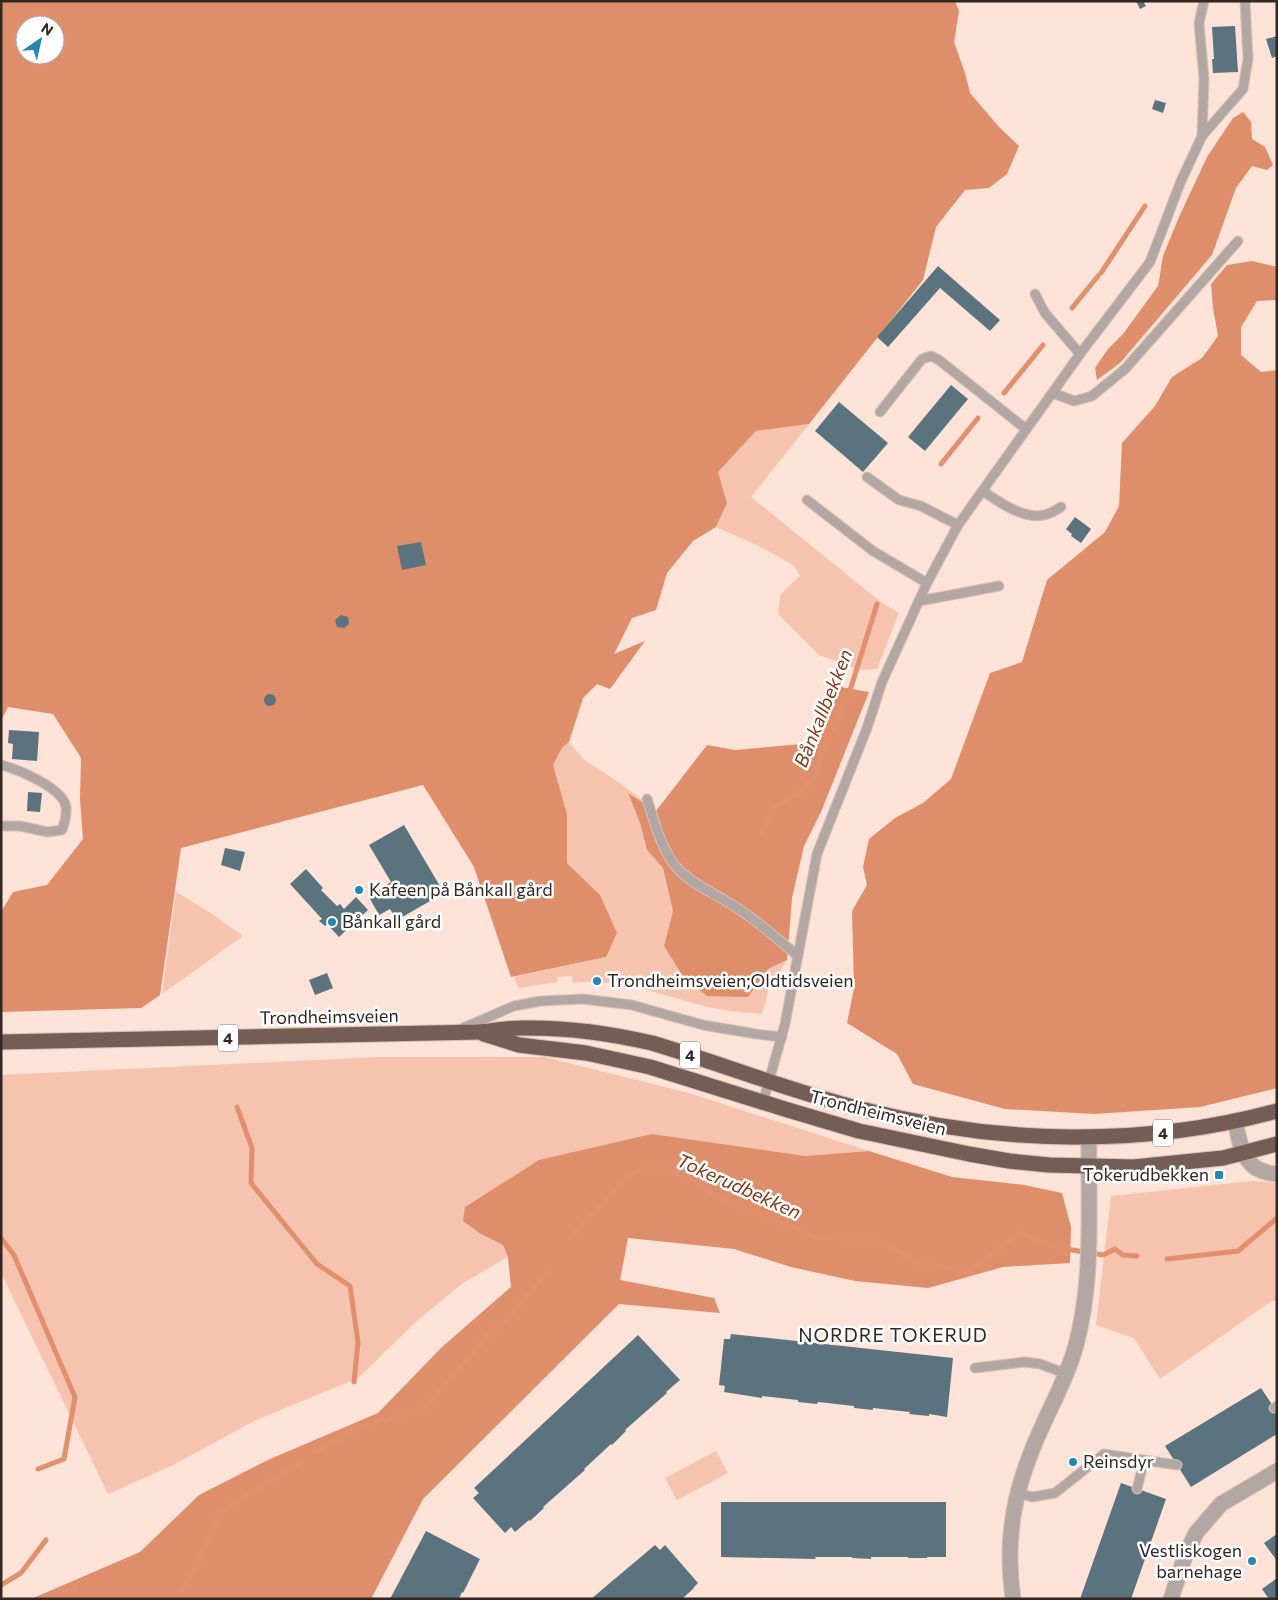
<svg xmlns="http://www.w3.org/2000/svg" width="1278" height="1600" viewBox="0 0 1278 1600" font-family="Commissioner,sans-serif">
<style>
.green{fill:#f5c3ae}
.forest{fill:#df8e6c;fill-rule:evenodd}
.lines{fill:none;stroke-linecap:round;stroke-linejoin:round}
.stream{stroke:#e0906d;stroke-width:5}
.building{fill:#5b727f}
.lane-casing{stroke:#d8c0b7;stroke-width:11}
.street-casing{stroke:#d8c0b7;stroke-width:17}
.highway-casing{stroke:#d8c0b7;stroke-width:17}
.lane{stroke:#b3a7a3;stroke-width:9}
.street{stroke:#b3a7a3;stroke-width:15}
.highway{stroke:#745d54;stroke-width:15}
.poi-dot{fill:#2786b2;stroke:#fff;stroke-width:2}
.labels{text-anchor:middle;stroke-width:5;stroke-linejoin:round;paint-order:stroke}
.shield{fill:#fff;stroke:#6f6865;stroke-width:1}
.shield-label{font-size:16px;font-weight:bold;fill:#312723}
.poi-label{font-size:18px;fill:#312723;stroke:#fff;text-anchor:start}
.street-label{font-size:18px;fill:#312723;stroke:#fff}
.water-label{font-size:19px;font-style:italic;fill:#813814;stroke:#fff}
.neighbourhood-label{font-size:19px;letter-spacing:1px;fill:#312723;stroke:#fff}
</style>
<rect width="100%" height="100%" fill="#fde2d7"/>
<g class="green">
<polygon points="809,424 751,497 882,603 899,613 877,669 859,670 819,655 778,614 780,595 800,576 794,566 763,548 716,527 727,503 718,472 756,431"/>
<path d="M569 742 583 759 620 783 656 811 628 794 640 823 647 850 663 868 673 911 664 946 748 997 768 969 787 960 768 991 765 1005 761 1014C743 1012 725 1011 708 1007 663 996 620 977 573 983L572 976 557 977 558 982 518 988 514 977 606 957 600 895 567 863V814L553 765 562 748Z"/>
<polygon points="176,892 211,913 243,936 162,994"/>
<polygon points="379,1057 544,1057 689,1093 869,1151 805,1156 652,1134 481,1234 503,1245 508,1257 463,1283 418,1320 358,1378 256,1420 171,1466 108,1494 1,1273 1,1075"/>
<polygon points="1252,1181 1277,1183 1277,1301 1272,1301 1160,1379 1134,1338 1096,1325 1111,1196"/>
<polygon points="716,1451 728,1473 677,1500 665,1478"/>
</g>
<g class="forest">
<path d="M1 1H955L959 11 954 42 965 73 970 93 999 127 1019 146 1007 174 989 188 965 190 936 227 923 280 809 424 756 431 718 472 727 503 716 527 693 541 667 573 656 610 632 618 614 654 645 641 610 689 597 684 583 698 569 742 562 748 553 765 567 814V863L600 895 617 933 606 957 511 977 474 867 423 785 181 848 160 995 141 1008 1 1012V912L13 892 47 885 83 839 80 799 81 758 53 714 8 707 1 721ZM25 25H55V55H25Z"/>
<polygon points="1243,112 1251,122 1252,139 1265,147 1273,165 1267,170 1252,166 1236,188 1212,255 1120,363 1097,380 1095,368 1108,349 1123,334 1158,286 1163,256 1179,217 1207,157 1233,118"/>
<polygon points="1252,261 1277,267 1277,300 1257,301 1241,327 1241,355 1261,372 1277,370 1277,1088 1200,1107 1094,1114 1005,1109 913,1084 897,1054 847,1023 854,988 852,911 867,885 863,867 869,839 895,818 923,803 951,779 990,673 1022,662 1047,580 1105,532 1119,506 1122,443 1155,406 1172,377 1202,358 1218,336 1213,308 1211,284 1227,265"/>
<polygon points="841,687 869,692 821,812 804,846 792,898 787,960 768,969 748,997 707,996 684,978 664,946 673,911 663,868 647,850 640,823 628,793 656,811 707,745 735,750 814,743"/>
<polygon points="652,1134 805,1156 869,1151 952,1177 1024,1185 1062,1193 1071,1227 1070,1263 1003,1267 928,1288 855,1281 791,1267 734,1249 628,1238 620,1280 714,1298 720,1313 619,1304 423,1499 371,1599 31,1599 140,1552 199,1495 270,1459 378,1413 442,1347 511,1287 508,1257 503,1245 481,1234 463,1221 465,1207 539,1160"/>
</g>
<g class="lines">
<g class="stream">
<polyline points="1101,273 1145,206"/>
<polyline points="1072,308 1098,276"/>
<polyline points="1004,393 1043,345"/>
<polyline points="941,464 978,418"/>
<path d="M761 833 774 806 799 793 813 778 829 735C839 724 838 709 848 697L877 604"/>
<polyline points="237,1107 252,1148 251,1183 317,1264 350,1286 358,1342 354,1382"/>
<polyline points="1,1238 14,1255 75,1397 64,1459 38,1469"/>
<polyline points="570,1238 629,1175 655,1166 689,1177 710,1192 734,1205 814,1236 882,1242 916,1263 968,1272 1022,1232 1041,1242 1066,1249 1103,1255 1115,1249 1123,1255 1137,1256"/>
<polyline points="1167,1259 1238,1251 1277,1218"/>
<polyline points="314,1452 365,1425 403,1415 427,1406 488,1335 505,1321 547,1273"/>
<polyline points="1,1585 21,1573 46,1540"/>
<polyline points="70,1599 75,1586"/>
<polyline points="177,1599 198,1563 220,1512 299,1463"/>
</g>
</g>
<g class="building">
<polygon points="1136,1 1146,1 1144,3 1146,6 1140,9"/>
<polygon points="1235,26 1238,72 1213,73 1212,59 1214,59 1212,27"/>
<polygon points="1277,36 1277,56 1272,58 1266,39"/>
<polygon points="1155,100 1166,103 1163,113 1152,109"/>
<polygon points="938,266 1000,320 990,331 940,288 888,347 877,337"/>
<polygon points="951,385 968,399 925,451 908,437"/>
<polygon points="839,402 888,443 863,472 815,431"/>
<polygon points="1075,517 1091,529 1081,543 1071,536 1072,534 1066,529"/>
<polygon points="421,542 426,565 402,570 397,546"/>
<polygon points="341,615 348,617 349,624 344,628 337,627 335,620"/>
<circle cx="270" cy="700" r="6"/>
<polygon points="9,730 39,732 37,761 12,759 13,744 8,743"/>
<polygon points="28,792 42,793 40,812 27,811"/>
<polygon points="404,825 444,893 397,920 390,909 379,915 369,897 391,882 369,845"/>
<polygon points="225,848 245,852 240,871 221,865"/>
<polygon points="306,869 323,888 321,890 337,906 340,904 344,909 356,897 368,910 339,937 327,924 325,926 319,921 322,919 290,884"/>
<polygon points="327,973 333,988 315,995 309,980"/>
<polygon points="731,1334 953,1358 947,1417 929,1414 929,1416 909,1414 910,1412 873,1408 873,1410 854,1408 854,1406 818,1402 817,1404 798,1402 798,1400 762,1396 762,1398 724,1392 725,1386 719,1385 724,1339 730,1339"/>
<polygon points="638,1335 680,1380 666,1392 667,1393 625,1430 626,1431 612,1445 611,1444 584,1469 585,1470 543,1507 544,1508 530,1521 529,1520 515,1532 511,1527 505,1533 473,1498 479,1493 474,1488"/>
<polygon points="1261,1388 1277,1412 1277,1434 1191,1487 1165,1446"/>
<polygon points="1121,1483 1166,1499 1131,1599 1080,1599"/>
<polygon points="721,1502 946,1502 946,1557 927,1557 927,1558 908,1558 908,1557 871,1557 871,1559 852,1558 852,1557 815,1557 816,1559 721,1557"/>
<polygon points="426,1531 480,1559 463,1593 462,1592 459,1599 390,1599"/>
<polygon points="1277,1534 1277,1561 1264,1543"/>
<polygon points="655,1545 660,1550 665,1545 698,1583 693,1588 694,1588 682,1599 591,1599"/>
<polygon points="1277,1578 1277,1597 1274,1599 1269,1599 1262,1589"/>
</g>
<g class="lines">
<g class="lane-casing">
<g id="lane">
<polyline points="1202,136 1204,79 1199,23 1204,1"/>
<polyline points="1035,294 1045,313 1080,354"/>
<polyline points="1053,393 1074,401 1092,396 1125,369 1238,241"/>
<polyline points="880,412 922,359 931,356 939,360 1026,429"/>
<polyline points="867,477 899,500 921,506 958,525"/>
<path d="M983 491C1000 503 1028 523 1050 513 1054 512 1057 509 1061 507"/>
<polyline points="807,500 873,551 927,583"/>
<polyline points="919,601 999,586"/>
<path d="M1 765C18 769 57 786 65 803 68 812 65 822 62 830L48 832 20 826H1"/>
<path d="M647 799C655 823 661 850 678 869 692 884 712 892 729 903 752 916 778 939 798 956"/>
<polyline points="461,1029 514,1006 541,1001 583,999 632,1005 703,1025 756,1034 782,1037"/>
<polyline points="763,1102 785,1024 817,854 867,728 882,682 927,583 958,525 1080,354 1150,262 1181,181 1202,136 1243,89 1248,59 1245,1"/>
<polyline points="975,1368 1025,1362 1040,1364 1067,1374"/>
<polyline points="1274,1408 1277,1406"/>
<polyline points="1137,1489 1144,1460"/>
<polyline points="1017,1492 1032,1497 1055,1493 1104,1454 1177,1465"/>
</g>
</g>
<g class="street-casing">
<g id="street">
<path d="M1235 1121C1241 1149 1244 1172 1277 1174"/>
<path d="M1013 1599C1004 1536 1015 1486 1041 1429 1053 1402 1068 1375 1076 1345 1094 1279 1088 1206 1089 1138"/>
<polyline points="1171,1599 1185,1556 1196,1533 1221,1504 1277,1471"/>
</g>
</g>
<g class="highway-casing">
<g id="highway">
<polyline points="484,1034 519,1045 586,1053 650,1067 788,1110 859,1131 969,1154 1009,1161 1049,1165 1134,1167 1223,1158 1277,1144"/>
<path d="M1 1042 478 1032C492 1031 506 1028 520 1028 565 1027 609 1033 652 1043 722 1064 790 1091 861 1109 997 1144 1141 1148 1277 1111"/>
</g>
</g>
<use href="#lane" class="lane"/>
<use href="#street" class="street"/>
<use href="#highway" class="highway"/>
</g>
<g class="poi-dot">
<circle cx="359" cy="890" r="5"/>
<circle cx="332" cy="922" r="5"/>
<circle cx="597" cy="981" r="5"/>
<rect x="1214" y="1170" width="10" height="10" rx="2.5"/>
<circle cx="1073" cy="1462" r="5"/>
<circle cx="1252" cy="1561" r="5"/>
</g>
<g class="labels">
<g class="shield">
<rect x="218" y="1024.5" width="20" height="27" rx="4"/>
<rect x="680" y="1041.5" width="20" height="27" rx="4"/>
<rect x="1153" y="1119.5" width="20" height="27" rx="4"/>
</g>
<g class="shield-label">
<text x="228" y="1044">4</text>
<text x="690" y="1061">4</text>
<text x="1163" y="1139">4</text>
</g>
<g class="poi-label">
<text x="369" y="896">Kafeen på Bånkall gård</text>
<text x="342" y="928">Bånkall gård</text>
<text x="607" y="987">Trondheimsveien;Oldtidsveien</text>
<text x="1209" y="1181" text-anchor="end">Tokerudbekken</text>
<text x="1083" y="1468">Reinsdyr</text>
<text x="1242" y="1557" text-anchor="end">Vestliskogen<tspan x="1242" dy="21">barnehage</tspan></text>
</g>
<g class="street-label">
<text transform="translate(329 1017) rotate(-1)" y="6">Trondheimsveien</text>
<text transform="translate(878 1113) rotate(14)" y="6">Trondheimsveien</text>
</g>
<g class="water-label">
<text transform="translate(823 708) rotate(-68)" y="7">Bånkallbekken</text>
<text transform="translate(739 1186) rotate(24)" y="7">Tokerudbekken</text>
</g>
<g class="neighbourhood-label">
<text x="893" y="1342">NORDRE TOKERUD</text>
</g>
</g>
<rect width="1278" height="1600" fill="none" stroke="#312723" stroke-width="5"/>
<g transform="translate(40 40) rotate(34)"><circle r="24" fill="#ffffff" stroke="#ada9a7"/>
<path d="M0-4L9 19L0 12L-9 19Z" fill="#2786b2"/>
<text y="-8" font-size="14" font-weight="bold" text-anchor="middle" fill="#312723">N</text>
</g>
</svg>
